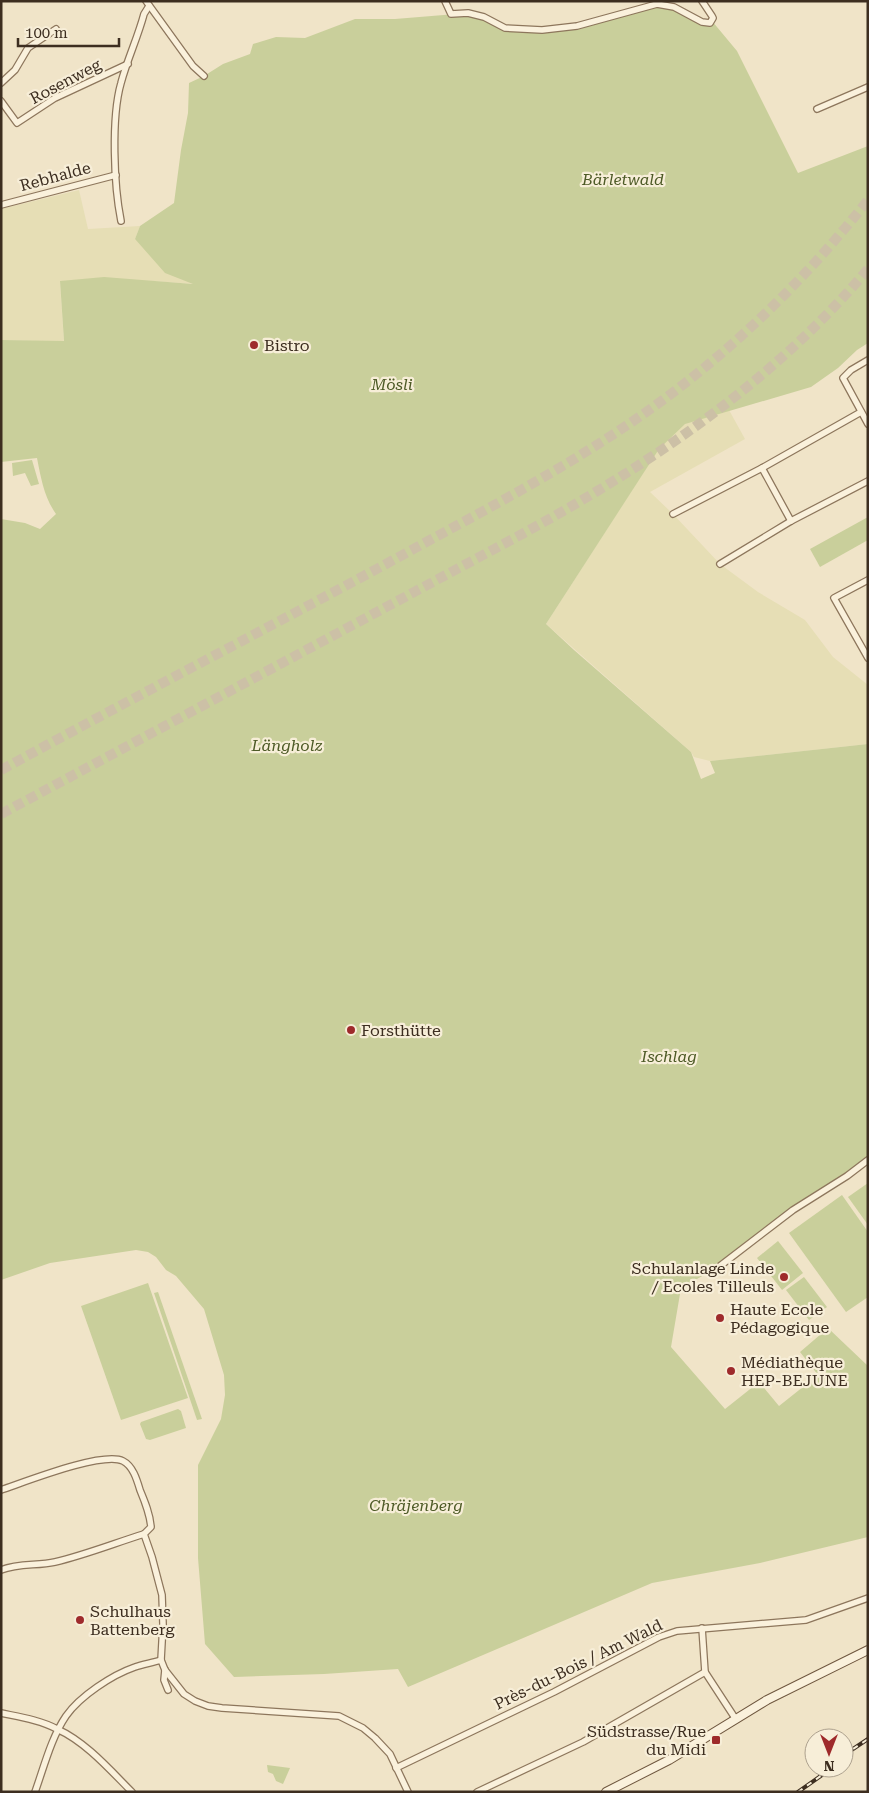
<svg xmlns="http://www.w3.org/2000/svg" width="869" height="1793" viewBox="0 0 869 1793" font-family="'Roboto Serif',serif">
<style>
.farmland{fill:#e6deb5}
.green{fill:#c9cf9b}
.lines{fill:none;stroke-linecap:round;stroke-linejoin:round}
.highway-tunnel{stroke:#ccc0a6;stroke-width:10;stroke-dasharray:10 5;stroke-linecap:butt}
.street-casing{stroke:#8d765c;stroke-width:8}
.secondary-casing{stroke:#6f573f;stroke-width:10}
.street{stroke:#faf1dc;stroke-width:5.5}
.secondary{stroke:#faf1dc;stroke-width:8}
.rail-casing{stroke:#3d2e20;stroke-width:4}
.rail{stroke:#f7eed8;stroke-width:2;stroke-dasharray:5.5;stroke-linecap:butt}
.poi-dot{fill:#9e2a2b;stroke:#f7eed8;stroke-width:2}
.labels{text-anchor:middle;stroke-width:4.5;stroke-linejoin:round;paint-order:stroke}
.street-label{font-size:16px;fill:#3d2e20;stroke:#f7eed8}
.park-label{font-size:16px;font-style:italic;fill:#4d5a26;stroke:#f7eed8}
.poi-label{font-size:16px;fill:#3d2e20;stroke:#f7eed8;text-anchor:start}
</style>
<rect width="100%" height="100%" fill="#f0e4c8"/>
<g class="farmland">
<polygon points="79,190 88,229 140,226 135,239 195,284 152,281 60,282 64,342 1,340 1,209"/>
<polygon points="729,410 745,439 650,492 673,514 720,564 758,592 805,620 833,657 868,685 868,744 710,761 694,757 691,752 546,624 659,448 685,423"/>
</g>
<g class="green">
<path d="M665 4 702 22 712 21 737 51 798 173 868 146V343L857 350 838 368 811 387 685 424 659 449 546 624 574 650 691 752 701 779 715 773 710 761 868 744V1160L793 1210 720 1266 681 1288 671 1347 725 1409 759 1382 779 1406 818 1375 800 1352 828 1328 868 1366V1537L760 1563 652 1583 408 1687 398 1669 324 1674 234 1677 205 1644 198 1558V1465L221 1419 225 1395 224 1375 204 1309 176 1276 166 1270 156 1257 148 1252 136 1250 50 1263 1 1280V519L25 523 40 529 56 514C44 497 41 478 37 458L1 462V340L64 341 60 281 104 277 193 284 165 273 135 239 140 226 174 203 181 150 188 113 189 83 204 76 223 64 250 54 253 44 276 37 305 38 355 19H395L468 13 505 28 556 29Z"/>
<polygon points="32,460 39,484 31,486 25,473 13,476 12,463"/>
<polygon points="868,517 868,540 820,567 810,549"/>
<polygon points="868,1183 868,1225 848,1197"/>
<polygon points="842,1195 868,1232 868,1297 846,1312 789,1233"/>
<polygon points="778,1241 803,1273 782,1290 757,1258"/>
<polygon points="804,1277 827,1307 809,1320 786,1290"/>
<polygon points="148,1283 188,1398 121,1420 81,1306"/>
<polygon points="158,1292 202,1419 197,1420 154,1293"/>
<polygon points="178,1409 181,1411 186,1428 150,1440 146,1439 140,1424 141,1422"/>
<polygon points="267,1765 290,1768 283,1784 276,1781 273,1774 268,1772"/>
</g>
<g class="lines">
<g class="highway-tunnel">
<path d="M1 770C129 700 258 633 386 564 475 515 566 469 649 410 732 351 805 280 868 200"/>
<path d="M1 814 524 533C652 463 774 381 868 269"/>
</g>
<g class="street-casing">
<g id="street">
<polyline points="146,1 193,66 204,76"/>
<polyline points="445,1 451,14 468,13 484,17 505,28 542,30 577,26 657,4 674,7 702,22 710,23 713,18 712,16 702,1"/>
<polyline points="1,83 15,70 28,48 56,29"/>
<polyline points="1,101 17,123 55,98 128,64"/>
<polyline points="817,109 868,87"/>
<polyline points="1,205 116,175"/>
<path d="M121 221C114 186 111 118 121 83 127 60 138 37 144 14L149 6"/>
<polyline points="868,360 851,370 843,378 868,424"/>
<polyline points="762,468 791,521"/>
<polyline points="673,514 762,468 861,412"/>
<polyline points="720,564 791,521 868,481"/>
<polyline points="868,580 834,598 868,658"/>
<polyline points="720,1266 793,1210 847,1176 868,1160"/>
<path d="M1 1490C25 1482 103 1451 123 1461 133 1466 137 1480 140 1490 145 1502 150 1514 151 1527L144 1534 152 1557 162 1595 163 1624 161 1660 165 1670 184 1694 195 1701 208 1706 222 1708 339 1716 363 1728 375 1738 390 1754 408 1792"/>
<path d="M1 1570C19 1563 37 1566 55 1562 85 1555 115 1543 144 1534"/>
<polyline points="702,1628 705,1672 735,1718"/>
<polyline points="165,1670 164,1680 168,1690"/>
<path d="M1 1713C20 1717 40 1720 57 1729 86 1742 110 1770 132 1792"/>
<polyline points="396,1768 554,1692 659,1637 677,1631 806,1620 868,1598"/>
<path d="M35 1792C44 1767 51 1738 66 1716 80 1696 112 1675 135 1667 143 1664 152 1663 161 1660"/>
<polyline points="477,1792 583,1742 705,1672"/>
</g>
</g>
<g class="secondary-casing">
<polyline id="secondary" points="606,1792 669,1760 767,1700 868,1650"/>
</g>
<use href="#street" class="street"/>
<use href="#secondary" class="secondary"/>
<g class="rail-casing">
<g id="rail">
<polyline points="844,1755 868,1739"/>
<polyline points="798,1792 832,1768"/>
</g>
</g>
<use href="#rail" class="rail"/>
</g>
<g class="poi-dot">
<circle cx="254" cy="345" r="5"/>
<circle cx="351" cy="1030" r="5"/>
<circle cx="784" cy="1277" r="5"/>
<circle cx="720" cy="1318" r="5"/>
<circle cx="731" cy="1371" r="5"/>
<circle cx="80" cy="1620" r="5"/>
<rect x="711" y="1735" width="10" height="10" rx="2.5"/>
</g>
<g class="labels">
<g class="street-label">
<text transform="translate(65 81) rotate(-28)" y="6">Rosenweg</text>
<text transform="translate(55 176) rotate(-15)" y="6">Rebhalde</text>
<text transform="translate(578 1664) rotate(-26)" y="6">Près-du-Bois / Am Wald</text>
</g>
<g class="park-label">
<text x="623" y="185">Bärletwald</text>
<text x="392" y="390">Mösli</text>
<text x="287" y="751">Längholz</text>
<text x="669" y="1062">Ischlag</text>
<text x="416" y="1511">Chräjenberg</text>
</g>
<g class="poi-label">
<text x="264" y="351">Bistro</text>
<text x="361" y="1036">Forsthütte</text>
<text x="774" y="1274" text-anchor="end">Schulanlage Linde<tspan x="774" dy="18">/ Ecoles Tilleuls</tspan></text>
<text x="730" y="1315">Haute Ecole<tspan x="730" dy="18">Pédagogique</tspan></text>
<text x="741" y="1368">Médiathèque<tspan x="741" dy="18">HEP-BEJUNE</tspan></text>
<text x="90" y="1617">Schulhaus<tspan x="90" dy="18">Battenberg</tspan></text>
<text x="706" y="1737" text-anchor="end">Südstrasse/Rue<tspan x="706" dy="18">du Midi</tspan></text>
</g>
</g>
<rect width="869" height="1793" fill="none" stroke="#3d2e20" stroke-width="5"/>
<g transform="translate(829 1753) rotate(180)"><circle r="24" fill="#f7eed8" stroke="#ada18e"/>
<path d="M0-4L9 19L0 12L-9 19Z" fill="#9e2a2b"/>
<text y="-8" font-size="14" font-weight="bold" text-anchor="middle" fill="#3d2e20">N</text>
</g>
<path d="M18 38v8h101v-8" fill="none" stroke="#3d2e20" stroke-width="2.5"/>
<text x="25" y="38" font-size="15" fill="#3d2e20" stroke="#f7eed8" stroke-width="4" paint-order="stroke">100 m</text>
</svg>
